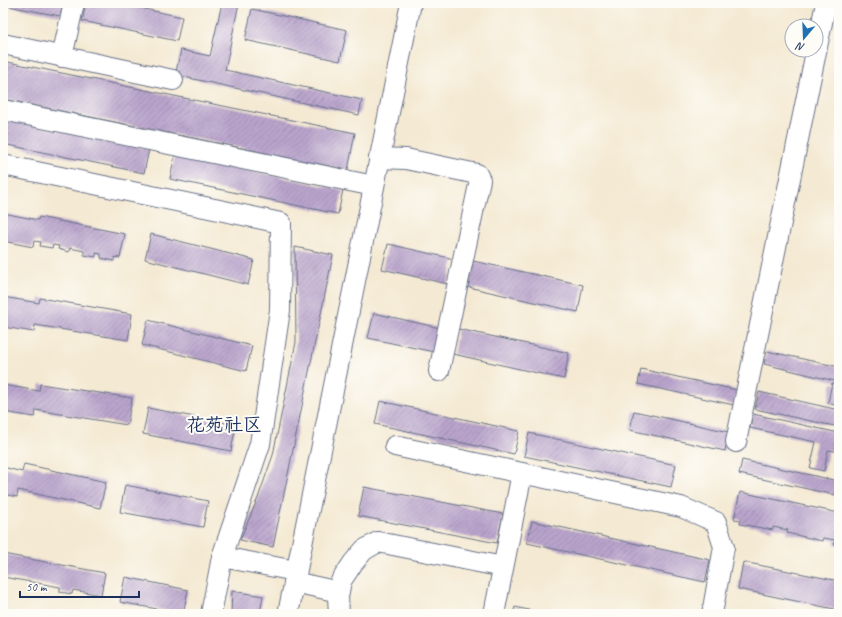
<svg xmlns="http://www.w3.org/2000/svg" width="842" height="617" viewBox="0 0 842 617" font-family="Caveat,'LXGW WenKai TC',sans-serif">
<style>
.building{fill:url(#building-hatch)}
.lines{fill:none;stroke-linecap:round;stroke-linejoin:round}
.minor-casing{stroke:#677087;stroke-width:22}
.minor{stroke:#fff;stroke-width:20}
.labels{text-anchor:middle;stroke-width:4;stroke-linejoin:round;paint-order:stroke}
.quarter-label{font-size:19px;fill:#1b2f5e;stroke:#fdfcf7}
</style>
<defs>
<pattern id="building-hatch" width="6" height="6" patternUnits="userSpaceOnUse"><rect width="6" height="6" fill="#baa4cc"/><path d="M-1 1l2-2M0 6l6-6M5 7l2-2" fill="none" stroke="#9686a9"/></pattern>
</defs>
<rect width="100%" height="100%" fill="#fdfcf7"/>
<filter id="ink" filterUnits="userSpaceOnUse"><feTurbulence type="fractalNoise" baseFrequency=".025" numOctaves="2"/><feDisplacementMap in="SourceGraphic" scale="8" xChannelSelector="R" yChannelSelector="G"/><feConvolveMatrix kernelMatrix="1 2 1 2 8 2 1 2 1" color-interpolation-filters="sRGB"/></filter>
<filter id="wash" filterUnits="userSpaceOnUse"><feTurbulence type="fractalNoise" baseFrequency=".012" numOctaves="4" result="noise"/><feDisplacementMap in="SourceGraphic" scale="16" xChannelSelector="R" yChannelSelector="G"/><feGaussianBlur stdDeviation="0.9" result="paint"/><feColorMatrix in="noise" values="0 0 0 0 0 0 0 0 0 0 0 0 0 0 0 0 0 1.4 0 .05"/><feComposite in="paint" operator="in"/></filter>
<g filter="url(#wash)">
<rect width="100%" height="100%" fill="#f4e9d2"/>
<g id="blocks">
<g class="building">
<polygon points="3,3 63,3 60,16 3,5"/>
<polygon points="86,3 116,3 182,17 177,41 82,21"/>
<polygon points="222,3 239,3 225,70 362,100 359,115 175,75 181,50 210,56"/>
<polygon points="252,9 347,30 340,61 245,40"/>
<polygon points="3,61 355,133 348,170 3,99"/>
<polygon points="3,119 149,149 144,173 3,144"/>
<polygon points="175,155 343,190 338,214 170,179"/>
<polygon points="3,213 38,220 39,217 125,234 120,258 115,257 114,261 101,258 101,254 96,253 96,257 84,255 84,251 70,248 69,252 58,249 59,246 53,245 52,248 40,246 41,242 34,241 33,247 3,241"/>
<polygon points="151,234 254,260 248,285 145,259"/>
<polygon points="388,244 454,259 448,284 382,269"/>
<polygon points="295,247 333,255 273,547 240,540 258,498 273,455 296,342"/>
<polygon points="473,261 583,285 578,312 468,287"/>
<polygon points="3,297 39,303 40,298 132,314 128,340 35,325 34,332 3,327"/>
<polygon points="374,313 440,328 434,352 368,338"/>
<polygon points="148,320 252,346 246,371 142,345"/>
<polygon points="458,329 569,353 564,379 453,354"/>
<polygon points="767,351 839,367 839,382 764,364"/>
<polygon points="641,369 737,390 734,405 638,384"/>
<polygon points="832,383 839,384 838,406 828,403"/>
<polygon points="40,384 132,398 127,425 36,410 35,417 3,412 3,385 39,391"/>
<polygon points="759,392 839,410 839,427 755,409"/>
<polygon points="380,401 519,431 514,454 375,424"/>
<polygon points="148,408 236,425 231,451 143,434"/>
<polygon points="634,411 729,432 725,451 630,430"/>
<polygon points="753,414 839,433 839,452 828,450 824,471 810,468 816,442 750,428"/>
<polygon points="529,433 676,465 671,487 524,456"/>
<polygon points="742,460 838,481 835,495 739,474"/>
<polygon points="24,464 106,482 100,508 18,490 17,497 3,494 3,467 22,472"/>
<polygon points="125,485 208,501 203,527 120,512"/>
<polygon points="364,487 503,514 497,543 358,516"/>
<polygon points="740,492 839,513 839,545 834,544 835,540 823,538 822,541 787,533 788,530 773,527 773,530 740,524 741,520 734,519"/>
<polygon points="532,521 710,560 705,582 527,543"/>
<polygon points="3,554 105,573 101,595 73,590 72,594 60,592 60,587 3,577"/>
<polygon points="743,562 839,581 839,610 738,589"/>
<polygon points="125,577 188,590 183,614 120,602"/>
<polygon points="232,591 263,596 260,614 231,614"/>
<polygon points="515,607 542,613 542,614 513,614"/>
</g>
</g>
</g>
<g filter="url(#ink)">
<use href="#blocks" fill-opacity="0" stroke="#677087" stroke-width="1"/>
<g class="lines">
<g class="minor-casing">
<g id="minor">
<polyline points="3,44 173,80"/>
<polyline points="62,57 74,3"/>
<polyline points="3,110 374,186"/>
<polyline points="379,158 406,159 477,174 480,180 439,371"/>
<polyline points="3,165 281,223 280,310 260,444 222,557 211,614"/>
<polyline points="736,442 826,3"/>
<polyline points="395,446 681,507 716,522 724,547 712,614"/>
<polyline points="222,557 296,571"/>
<polyline points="294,582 339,592"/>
<polyline points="288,614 411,3"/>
<polyline points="339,614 338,597 341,581 353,563 364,550 378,542 503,567"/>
<polyline points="494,614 522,473"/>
</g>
</g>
<use href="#minor" class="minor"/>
</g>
</g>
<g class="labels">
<g class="quarter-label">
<text x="224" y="431">花苑社区</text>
</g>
</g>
<rect width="842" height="617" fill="none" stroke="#fdfcf7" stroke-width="16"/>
<g transform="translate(804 38) rotate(199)"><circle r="19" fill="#fdfcf7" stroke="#a3aaba"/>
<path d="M0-3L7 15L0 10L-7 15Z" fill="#1f6fb2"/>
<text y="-6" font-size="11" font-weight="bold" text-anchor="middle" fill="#1b2f5e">N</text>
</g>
<path d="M20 591v6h119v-6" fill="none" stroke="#1b2f5e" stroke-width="2"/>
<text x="26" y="591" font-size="12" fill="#1b2f5e" stroke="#fdfcf7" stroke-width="3" paint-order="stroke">50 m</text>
</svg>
